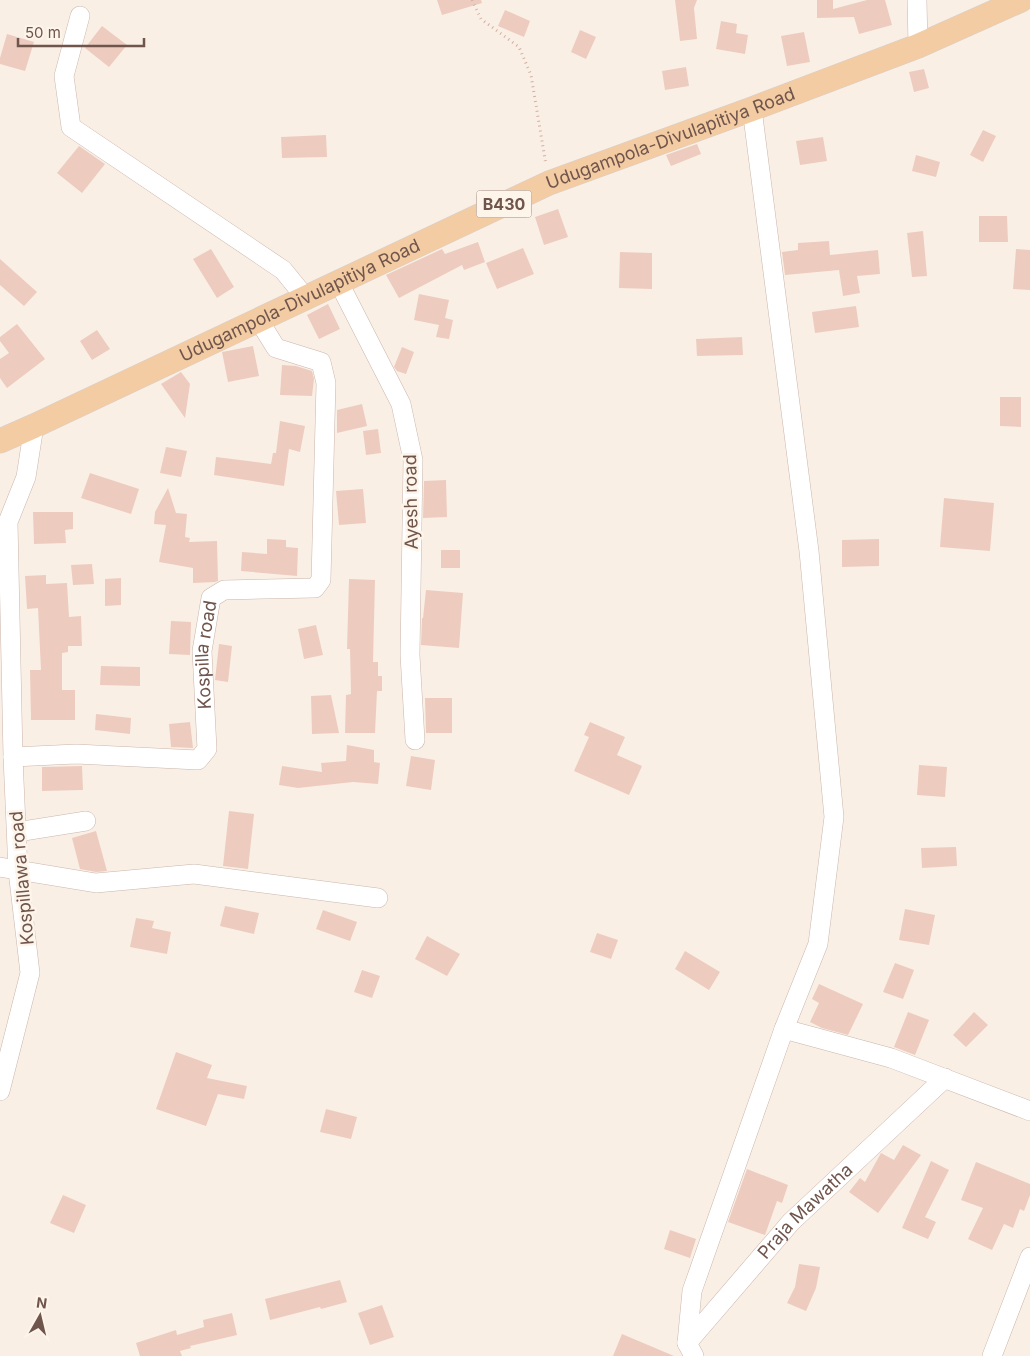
<svg xmlns="http://www.w3.org/2000/svg" width="1030" height="1356" viewBox="0 0 1030 1356" font-family="Inter,sans-serif">
<style>
.building{fill:#edccbf}
.lines{fill:none;stroke-linecap:round;stroke-linejoin:round}
.minor-casing{stroke:#cab6ac;stroke-width:20}
.major-casing{stroke:#d7cfcd;stroke-width:25}
.path{stroke:#d1afa2;stroke-width:3;stroke-dasharray:1 4;stroke-linecap:butt}
.minor{stroke:#fff;stroke-width:19}
.major{stroke:#f3cca3;stroke-width:24}
.labels{text-anchor:middle;stroke-width:5;stroke-linejoin:round;paint-order:stroke}
.shield{fill:#fdf4ea;stroke:#9a857b;stroke-width:1}
.shield-label{font-size:16px;font-weight:bold;fill:#70554c}
.street-label{font-size:18px;fill:#70554c;stroke:#fdf4ea}
</style>
<rect width="100%" height="100%" fill="#faefe5"/>
<g class="building">
<polygon points="437,0 481,0 482,3 442,15"/>
<polygon points="675,0 697,0 694,8 697,39 680,41"/>
<polygon points="817,0 833,0 833,9 867,0 885,0 892,25 859,34 854,17 817,18"/>
<polygon points="505,10 530,21 524,37 498,26"/>
<polygon points="721,21 737,24 736,33 748,35 745,54 716,49"/>
<polygon points="102,26 127,45 109,67 85,48"/>
<polygon points="580,30 596,37 586,59 571,52"/>
<polygon points="804,32 810,62 787,66 781,36"/>
<polygon points="7,34 34,42 25,71 0,64 0,58"/>
<polygon points="686,67 689,86 665,90 662,71"/>
<polygon points="924,69 929,88 914,92 909,72"/>
<polygon points="983,130 996,136 983,162 970,155"/>
<polygon points="326,135 327,157 282,158 281,137"/>
<polygon points="823,137 827,161 800,165 796,141"/>
<polygon points="697,144 701,154 671,166 666,155"/>
<polygon points="79,146 105,164 82,193 57,173"/>
<polygon points="916,155 940,162 936,177 912,171"/>
<polygon points="558,209 568,237 544,245 535,217"/>
<polygon points="979,216 1007,216 1008,242 979,242"/>
<polygon points="923,231 927,276 912,277 907,233"/>
<polygon points="829,241 830,255 878,250 880,274 857,276 860,293 843,296 839,270 785,275 782,252 798,250 798,243"/>
<polygon points="478,242 485,262 464,270 462,265 399,298 386,275 442,249 445,254"/>
<polygon points="523,248 534,274 497,289 486,263"/>
<polygon points="211,249 234,287 217,298 193,259"/>
<polygon points="1016,249 1030,250 1030,290 1013,289"/>
<polygon points="620,252 652,253 652,289 619,288"/>
<polygon points="0,259 37,292 24,306 0,285"/>
<polygon points="419,294 449,300 445,318 453,320 449,339 436,337 439,325 414,320"/>
<polygon points="328,304 340,329 319,339 307,315"/>
<polygon points="856,306 859,327 815,333 812,312"/>
<polygon points="17,324 45,359 7,388 0,378 0,359 9,353 0,341 0,337"/>
<polygon points="97,330 110,349 92,360 80,341"/>
<polygon points="742,337 743,355 697,356 696,339"/>
<polygon points="253,346 259,376 228,382 222,352"/>
<polygon points="402,347 414,352 406,374 397,371 394,367"/>
<polygon points="282,365 296,366 312,371 314,379 312,396 280,395"/>
<polygon points="181,372 190,384 185,418 161,384"/>
<polygon points="1000,397 1021,397 1021,427 1000,426"/>
<polygon points="362,404 367,426 337,433 337,410"/>
<polygon points="280,421 305,426 300,452 289,449 284,486 214,475 216,457 271,464 273,453 276,453"/>
<polygon points="378,429 381,453 366,455 363,431"/>
<polygon points="166,447 187,451 181,477 160,473"/>
<polygon points="90,473 139,489 131,514 81,498"/>
<polygon points="446,480 447,517 423,518 424,481"/>
<polygon points="168,488 176,513 187,514 185,537 190,538 189,542 217,541 218,581 215,582 193,583 193,568 159,562 166,525 154,524 155,512"/>
<polygon points="363,489 366,523 339,525 336,491"/>
<polygon points="944,498 994,503 990,551 940,547"/>
<polygon points="33,512 73,512 73,529 65,530 66,543 34,544"/>
<polygon points="267,539 286,540 286,547 298,548 297,576 241,571 242,552 267,554"/>
<polygon points="879,539 879,566 842,567 842,540"/>
<rect x="441" y="550" width="19" height="18"/>
<polygon points="92,564 94,584 73,585 71,565"/>
<polygon points="46,575 46,584 67,583 69,617 81,616 82,646 68,646 68,652 62,653 62,690 75,690 75,720 31,720 30,670 41,670 38,608 27,609 25,576"/>
<polygon points="121,578 121,605 105,606 105,579"/>
<polygon points="349,579 375,580 373,662 378,662 378,676 382,676 382,691 377,691 375,733 345,733 346,695 351,694 350,649 347,649"/>
<polygon points="426,590 463,593 459,648 421,645 422,618 423,618"/>
<polygon points="171,621 191,622 190,655 169,654"/>
<polygon points="316,625 323,655 304,659 298,629"/>
<polygon points="219,644 232,646 228,682 215,680"/>
<polygon points="101,666 140,667 140,686 100,685"/>
<polygon points="331,695 339,733 312,734 311,696"/>
<polygon points="425,698 452,698 452,733 426,733"/>
<polygon points="96,714 131,718 130,734 95,730"/>
<polygon points="190,722 193,748 171,747 169,724"/>
<polygon points="590,722 625,737 617,755 642,766 629,795 574,771 589,737 584,735"/>
<polygon points="347,745 374,750 374,762 380,763 378,784 353,782 298,788 279,785 282,766 322,772 321,763 346,761"/>
<polygon points="411,756 435,760 431,790 406,786"/>
<polygon points="919,765 947,767 945,797 917,795"/>
<polygon points="82,766 83,790 42,791 42,767"/>
<polygon points="229,811 254,814 248,869 223,866"/>
<polygon points="96,831 107,871 96,872 80,869 72,838"/>
<polygon points="956,847 957,866 922,868 921,848"/>
<polygon points="225,906 259,913 254,934 220,926"/>
<polygon points="905,909 935,915 929,945 899,940"/>
<polygon points="323,910 357,922 350,941 316,929"/>
<polygon points="136,918 154,921 152,928 171,932 167,954 130,947"/>
<polygon points="597,933 618,940 611,959 590,952"/>
<polygon points="427,936 460,954 447,976 415,959"/>
<polygon points="685,951 720,972 709,990 675,969"/>
<polygon points="895,963 914,970 903,999 883,992"/>
<polygon points="362,970 380,976 372,998 354,992"/>
<polygon points="819,984 863,1004 848,1035 822,1028 810,1022 819,1003 812,999"/>
<polygon points="908,1012 929,1020 915,1055 894,1047"/>
<polygon points="974,1012 988,1025 966,1047 953,1035"/>
<polygon points="176,1052 212,1065 207,1078 247,1086 244,1099 218,1094 206,1126 156,1109"/>
<polygon points="326,1109 357,1117 351,1139 320,1132"/>
<polygon points="903,1145 921,1155 878,1213 849,1192 860,1178 865,1182 881,1153 894,1160"/>
<polygon points="931,1161 949,1170 925,1217 936,1222 928,1239 902,1228"/>
<polygon points="976,1162 1030,1184 1030,1195 1024,1211 1020,1209 1013,1228 1004,1224 992,1250 968,1239 983,1208 961,1200"/>
<polygon points="747,1169 788,1185 782,1203 777,1201 765,1235 728,1222"/>
<polygon points="63,1195 86,1205 74,1233 50,1223"/>
<polygon points="670,1230 696,1239 690,1258 664,1249"/>
<polygon points="799,1264 820,1267 816,1288 806,1311 787,1303 795,1287"/>
<polygon points="340,1280 347,1302 321,1309 320,1307 270,1320 265,1299"/>
<polygon points="382,1305 394,1337 370,1345 358,1313"/>
<polygon points="232,1313 237,1335 190,1346 191,1348 180,1351 182,1356 140,1356 136,1343 176,1330 177,1335 204,1327 203,1320"/>
<polygon points="622,1334 674,1356 613,1356"/>
</g>
<g class="lines">
<g class="minor-casing">
<g id="minor">
<polyline points="917,0 918,46"/>
<polyline points="80,16 64,76 71,127 283,270 305,297"/>
<polyline points="338,281 401,404 413,460 410,655 415,740"/>
<path id="s1" d="M13 757 76 754 198 760 207 749 202 651 211 598 224 590 315 588 321 580 326 383 321 362 276 348 258 319"/>
<polyline points="17,832 86,821"/>
<polyline points="0,867 96,883 194,874 378,898"/>
<polyline points="784,1029 891,1058 1030,1111"/>
<polyline points="0,1091 30,973 18,871 13,757 8,522 26,477 34,426"/>
<polyline points="687,1343 692,1291 784,1029 818,944 834,817 809,551 752,109"/>
<path id="s2" d="M694 1356 687 1343 791 1222 945 1078"/>
<polyline points="992,1356 1030,1257"/>
</g>
</g>
<g class="major-casing">
<g id="major">
<path id="s3" d="M0 441 34 426 549 183 752 109 918 46 1021 0"/>
</g>
</g>
<polyline class="path" points="472,0 481,19 519,47 531,75 546,165"/>
<use href="#minor" class="minor"/>
<use href="#major" class="major"/>
</g>
<g class="labels">
<rect class="shield" x="476.5" y="190.5" width="55" height="27" rx="4"/>
<g class="shield-label">
<text x="504" y="210">B430</text>
</g>
<g class="street-label">
<text dy="6" stroke="none"><textPath href="#s3" startOffset="736">Udugampola-Divulapitiya Road</textPath></text>
<text dy="6" stroke="none"><textPath href="#s3" startOffset="331">Udugampola-Divulapitiya Road</textPath></text>
<text transform="translate(411 502) rotate(-91)" y="6">Ayesh road</text>
<text dy="6" stroke="none"><textPath href="#s1" startOffset="294">Kospilla road</textPath></text>
<text transform="translate(22 878) rotate(-95)" y="6">Kospillawa road</text>
<text dy="6" stroke="none"><textPath href="#s2" startOffset="192">Praja Mawatha</textPath></text>
</g>
</g>
<g transform="translate(40 1316) rotate(8)" stroke="#fdf4ea" stroke-width="4" paint-order="stroke">
<path d="M0-4L9 19L0 12L-9 19Z" fill="#70554c"/>
<text y="-8" font-size="14" font-weight="bold" text-anchor="middle" fill="#70554c">N</text>
</g>
<path d="M18 38v8h126v-8" fill="none" stroke="#70554c" stroke-width="2.5"/>
<text x="25" y="38" font-size="15" fill="#70554c" stroke="#fdf4ea" stroke-width="4" paint-order="stroke">50 m</text>
</svg>
